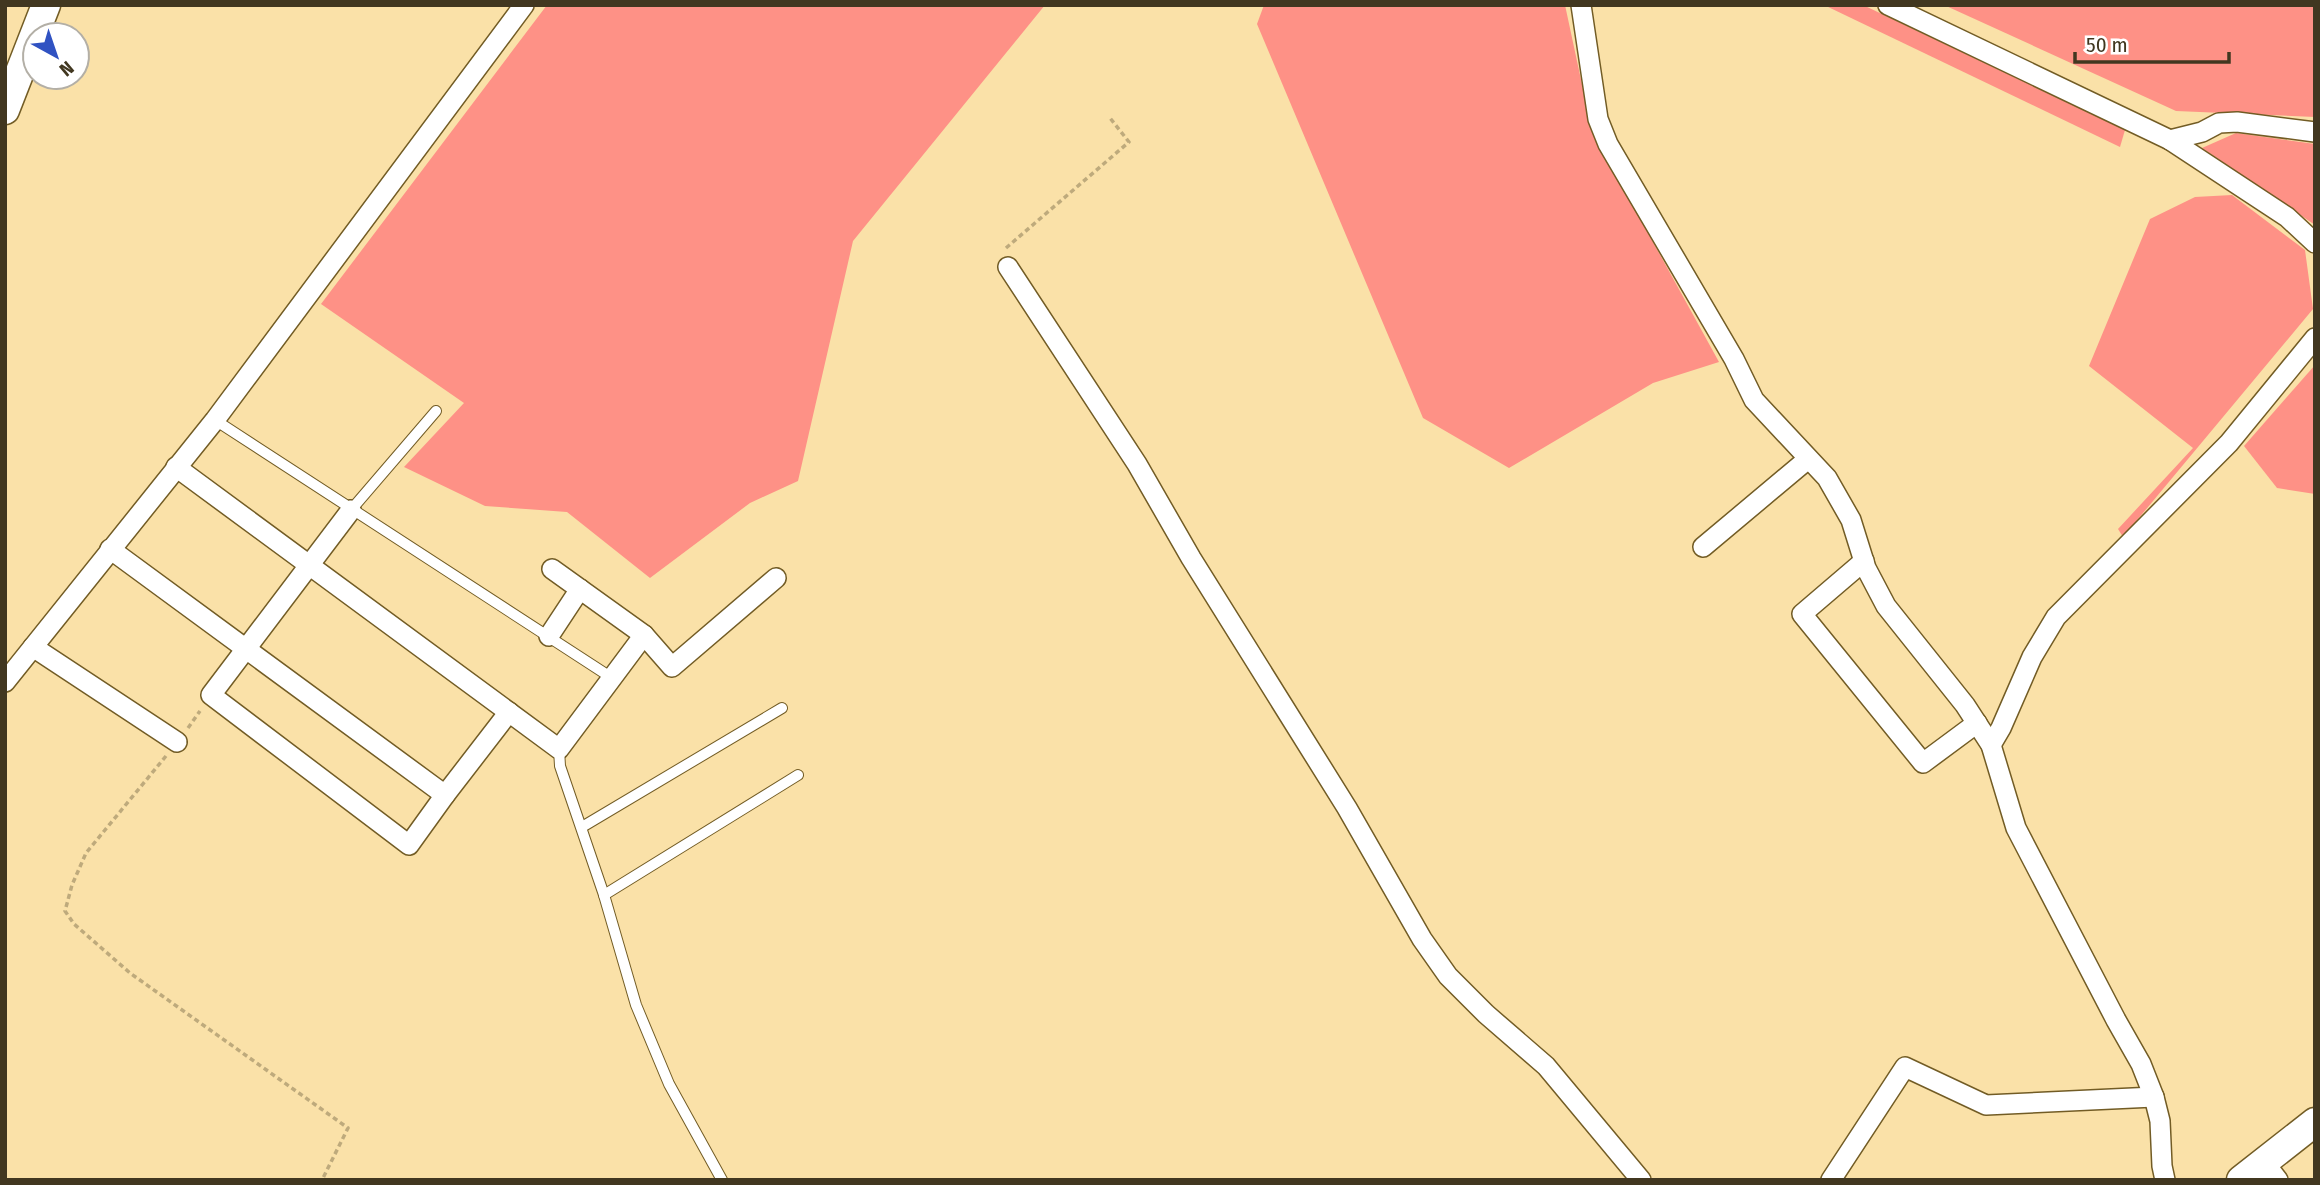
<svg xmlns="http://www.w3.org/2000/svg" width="2320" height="1185" viewBox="0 0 2320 1185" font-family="'Fira Sans Condensed',sans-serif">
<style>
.forest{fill:#fe9186}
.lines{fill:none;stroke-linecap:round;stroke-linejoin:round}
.lane-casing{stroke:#725c25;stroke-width:12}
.street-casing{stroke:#725c25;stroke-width:22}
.secondary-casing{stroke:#725c25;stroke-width:31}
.path{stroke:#beaa7c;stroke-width:3.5;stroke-dasharray:5 3.5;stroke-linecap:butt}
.lane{stroke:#fff;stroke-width:10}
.street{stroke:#fff;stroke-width:19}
.secondary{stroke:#fff;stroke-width:28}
</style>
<rect width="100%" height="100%" fill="#fae1a8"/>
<g class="forest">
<polygon points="547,5 1045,5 853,241 798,481 750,503 650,578 567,512 485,506 404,467 464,403 321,304"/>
<polygon points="1264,5 1565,5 1592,131 1719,362 1653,383 1509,468 1423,418 1257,24"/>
<polygon points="1824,5 1863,5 2125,130 2120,147"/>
<polygon points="1944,5 2315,5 2315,117 2176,111"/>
<polygon points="2236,133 2315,144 2315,225 2202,148"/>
<polygon points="2232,195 2305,250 2313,309 2123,537 2118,529 2193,448 2089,366 2150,219 2195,197"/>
<polygon points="2315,365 2315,494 2277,488 2244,446"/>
</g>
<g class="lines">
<g class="lane-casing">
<g id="lane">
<polyline points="215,420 612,678"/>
<polyline points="351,510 436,411"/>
<polyline points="559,749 560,766 604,895 636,1005 669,1084 722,1180"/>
<polyline points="582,827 782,708"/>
<polyline points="604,895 798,775"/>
</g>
</g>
<g class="street-casing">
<g id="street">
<polyline points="1581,5 1598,119 1608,144 1734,359 1754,400 1827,478 1851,520 1866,568 1886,606 1965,705 1991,745 2016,828 2116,1020 2141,1064 2154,1097 2160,1121 2162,1166 2165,1180"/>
<polyline points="1888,5 2170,140 2287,217 2315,243"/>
<polyline points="2170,140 2202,132 2219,123 2237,122 2315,132"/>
<polyline points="1008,267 1137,464 1191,558 1347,808 1422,939 1448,976 1486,1014 1546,1066 1641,1180"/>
<polyline points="176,467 559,749 644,635"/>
<polyline points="351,510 211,695 409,845 445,795"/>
<polyline points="1703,547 1808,459"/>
<polyline points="110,549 445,795 509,712"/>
<polyline points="1864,561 1802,614 1923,763 1977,723"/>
<polyline points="552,569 644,635 672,667 776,578"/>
<polyline points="549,636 580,589"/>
<polyline points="33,647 177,742"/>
<polyline points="5,682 215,420 524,5"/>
<polyline points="1991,745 2001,728 2032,657 2056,617 2229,443 2315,338"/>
<polyline points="2264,1162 2278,1180"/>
<polyline points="1831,1180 1905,1067 1986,1105 2154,1097"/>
</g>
</g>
<g class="secondary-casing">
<g id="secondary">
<polyline points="5,110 46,5"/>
<polyline points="2241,1180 2315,1122"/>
</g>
</g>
<g class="path">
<polyline points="1006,248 1129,142 1110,118"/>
<polyline points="188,728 200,711"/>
<polyline points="166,756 86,853 72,885 65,911 74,924 130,973 348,1128 322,1180"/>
</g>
<use href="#lane" class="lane"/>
<use href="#street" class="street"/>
<use href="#secondary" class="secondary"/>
</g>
<rect width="2320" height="1185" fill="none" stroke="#413720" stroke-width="14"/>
<g transform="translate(56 56) rotate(140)"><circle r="33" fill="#ffffff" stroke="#b3afa6" stroke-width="2"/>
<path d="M0-5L12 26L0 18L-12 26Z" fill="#3052c2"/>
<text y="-10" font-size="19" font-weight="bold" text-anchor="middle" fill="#413720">N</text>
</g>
<path d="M2075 52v10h154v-10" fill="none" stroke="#413720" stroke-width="3.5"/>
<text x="2086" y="52" font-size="21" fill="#413720" stroke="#ffffff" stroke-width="5" paint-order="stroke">50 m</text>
</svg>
